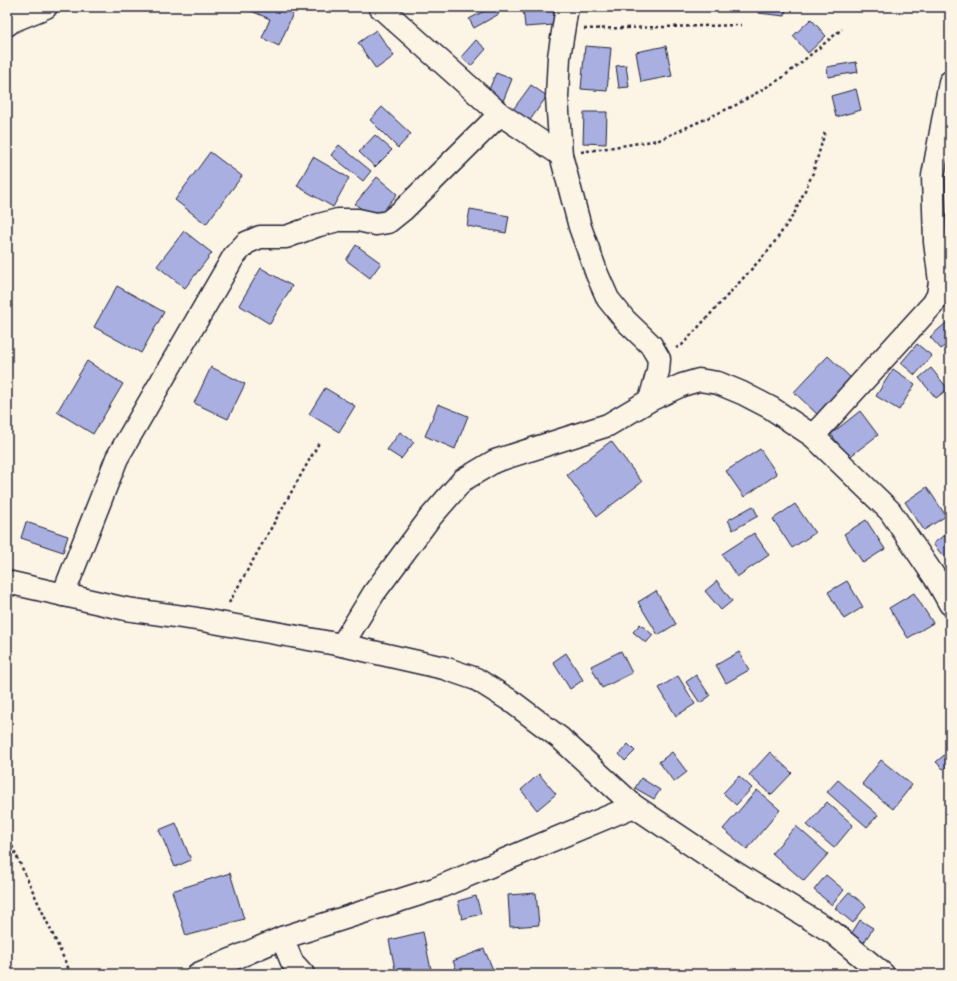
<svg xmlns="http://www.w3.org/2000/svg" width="957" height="981" viewBox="0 0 957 981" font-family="'Comic Neue',sans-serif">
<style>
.building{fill:#a9b0e1;stroke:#22223b}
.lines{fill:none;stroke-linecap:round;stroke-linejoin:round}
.minor-casing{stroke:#22223b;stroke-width:25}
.path{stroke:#22223b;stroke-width:2.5;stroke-dasharray:3 3;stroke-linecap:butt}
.minor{stroke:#fcf5e5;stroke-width:22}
</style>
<rect width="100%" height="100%" fill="#fcf5e5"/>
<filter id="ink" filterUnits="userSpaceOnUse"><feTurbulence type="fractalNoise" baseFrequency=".025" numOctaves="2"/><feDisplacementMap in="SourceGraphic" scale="8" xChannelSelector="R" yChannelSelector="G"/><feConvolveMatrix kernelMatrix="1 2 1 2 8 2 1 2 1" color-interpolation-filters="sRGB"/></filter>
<g filter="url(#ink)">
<g class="building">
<polygon points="250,7 284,7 294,11 279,46 262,38 270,19 249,10"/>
<polygon points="492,7 495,7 499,14 474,28 469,19"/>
<polygon points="523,7 553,7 554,25 525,27"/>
<polygon points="759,7 786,7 785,16 758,13"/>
<polygon points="811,19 826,36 808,53 793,36"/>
<polygon points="376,30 394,56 376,69 358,43"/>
<polygon points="476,40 486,49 471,66 461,57"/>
<polygon points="585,46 611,48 607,91 581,89"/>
<polygon points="666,46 672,76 641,82 636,52"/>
<polygon points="856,62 858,72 828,77 827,67"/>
<polygon points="626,65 629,87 619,88 616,66"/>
<polygon points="496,73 512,79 501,106 485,99"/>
<polygon points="531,85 547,96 528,123 512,111"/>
<polygon points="856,89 861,110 836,117 831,96"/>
<polygon points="382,107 411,134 398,148 370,120"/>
<polygon points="584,112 607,112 606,144 583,143"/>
<polygon points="375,135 392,150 375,167 359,152"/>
<polygon points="339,145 371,171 363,181 331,155"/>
<polygon points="210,152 242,176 206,224 175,200"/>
<polygon points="313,157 349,178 333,207 297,186"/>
<polygon points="377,177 397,194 376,220 355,204"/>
<polygon points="470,209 509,216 506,233 467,226"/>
<polygon points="184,231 212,253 185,288 157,266"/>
<polygon points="356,245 381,263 370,278 346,260"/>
<polygon points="261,268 292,286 270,324 239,305"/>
<polygon points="117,286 164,312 141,353 94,327"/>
<polygon points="947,322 950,325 950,342 941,349 930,337"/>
<polygon points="917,344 932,356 915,375 901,363"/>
<polygon points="828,356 853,380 819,416 794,392"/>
<polygon points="87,361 123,384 93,434 57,412"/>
<polygon points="211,367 245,384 228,419 194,403"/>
<polygon points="931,368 948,389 936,398 919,378"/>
<polygon points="893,369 915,384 899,410 876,396"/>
<polygon points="325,388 355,406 339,432 309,414"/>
<polygon points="438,404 468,416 455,449 425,436"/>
<polygon points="860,411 878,435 848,458 831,434"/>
<polygon points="400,432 414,442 401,459 387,450"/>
<polygon points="611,441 642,482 597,516 567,475"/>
<polygon points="760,449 777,474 744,497 726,471"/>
<polygon points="927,487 946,516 924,530 905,502"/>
<polygon points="795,504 815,533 792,548 773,519"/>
<polygon points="753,506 758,516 733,530 728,520"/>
<polygon points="866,520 885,549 863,563 844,534"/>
<polygon points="26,522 68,536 63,552 21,538"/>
<polygon points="754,533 769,555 737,577 722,554"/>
<polygon points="944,535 950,542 950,560 948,562 933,544"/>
<polygon points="717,581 732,601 721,610 705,591"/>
<polygon points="847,581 863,607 844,619 828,592"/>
<polygon points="656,591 676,624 658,635 638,602"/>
<polygon points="914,593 933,623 908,638 889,608"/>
<polygon points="640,624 653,635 646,643 633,632"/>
<polygon points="621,651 632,673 602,688 591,666"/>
<polygon points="739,652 749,670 726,683 716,665"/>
<polygon points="566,653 583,680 570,689 553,662"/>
<polygon points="696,675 710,696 700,703 686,682"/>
<polygon points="678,676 695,704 676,716 659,688"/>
<polygon points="628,744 635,751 625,761 619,754"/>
<polygon points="950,750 950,763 943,769 936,762"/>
<polygon points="672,752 687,772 674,782 659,762"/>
<polygon points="770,752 792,773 771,795 749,775"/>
<polygon points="881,760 912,785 893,809 862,784"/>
<polygon points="539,774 556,794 537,810 521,790"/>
<polygon points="739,776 752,788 736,805 723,793"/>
<polygon points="641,778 660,790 654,799 635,788"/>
<polygon points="838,780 878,815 867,827 827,792"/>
<polygon points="757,790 780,810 747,849 723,829"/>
<polygon points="827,802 853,825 834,848 807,825"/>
<polygon points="176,823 191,860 175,867 159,830"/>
<polygon points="796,826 828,854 804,881 772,853"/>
<polygon points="230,873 244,919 186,936 172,891"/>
<polygon points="826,875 844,890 832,905 814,890"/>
<polygon points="849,892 866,906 853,923 835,908"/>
<polygon points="536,893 539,925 510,927 508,895"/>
<polygon points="476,896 481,914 462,919 458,901"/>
<polygon points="860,920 873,928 863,944 850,936"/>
<polygon points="423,932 432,974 396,974 389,940"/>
<polygon points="484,949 495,974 458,974 453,961"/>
</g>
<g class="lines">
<g class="minor-casing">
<g id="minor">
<polyline points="380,7 500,114 561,155"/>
<polyline points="567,7 559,57 557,97 561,155 580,227 597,274 608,299 625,320 651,345 659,359 658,371 650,400"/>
<polyline points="7,25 12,21 46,7"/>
<polyline points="813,436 933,304 938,295 940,282 935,242 933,176 950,82"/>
<polyline points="7,582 126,609 197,619 342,645 444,668 476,679 511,701 560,738 634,806 719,863 832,932 883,974"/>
<polyline points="63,595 117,458 234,256 246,243 260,237 286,237 319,225 338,220 358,220 376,224 388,222 403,210 500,114"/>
<polyline points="342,645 374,593 429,519 463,480 495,461 608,425 650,400 682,385 699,380 718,383 742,393 771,408 813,436 890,511 936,579 950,604"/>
<polyline points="282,938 292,962 303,974"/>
<polyline points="198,974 282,938 435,889 634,806"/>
</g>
</g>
<g class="path">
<polyline points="584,29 741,25"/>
<polyline points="581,152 659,140 736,105 782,78 842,29"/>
<polyline points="676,348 682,345 769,250 794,214 813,173 825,132"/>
<polyline points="229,603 320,441"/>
<polyline points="7,835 71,974"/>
</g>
<use href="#minor" class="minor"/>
</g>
</g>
<rect width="957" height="981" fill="none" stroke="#fcf5e5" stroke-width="24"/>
<rect x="12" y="12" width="933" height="957" fill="none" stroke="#22223b" stroke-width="1.5" filter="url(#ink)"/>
</svg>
